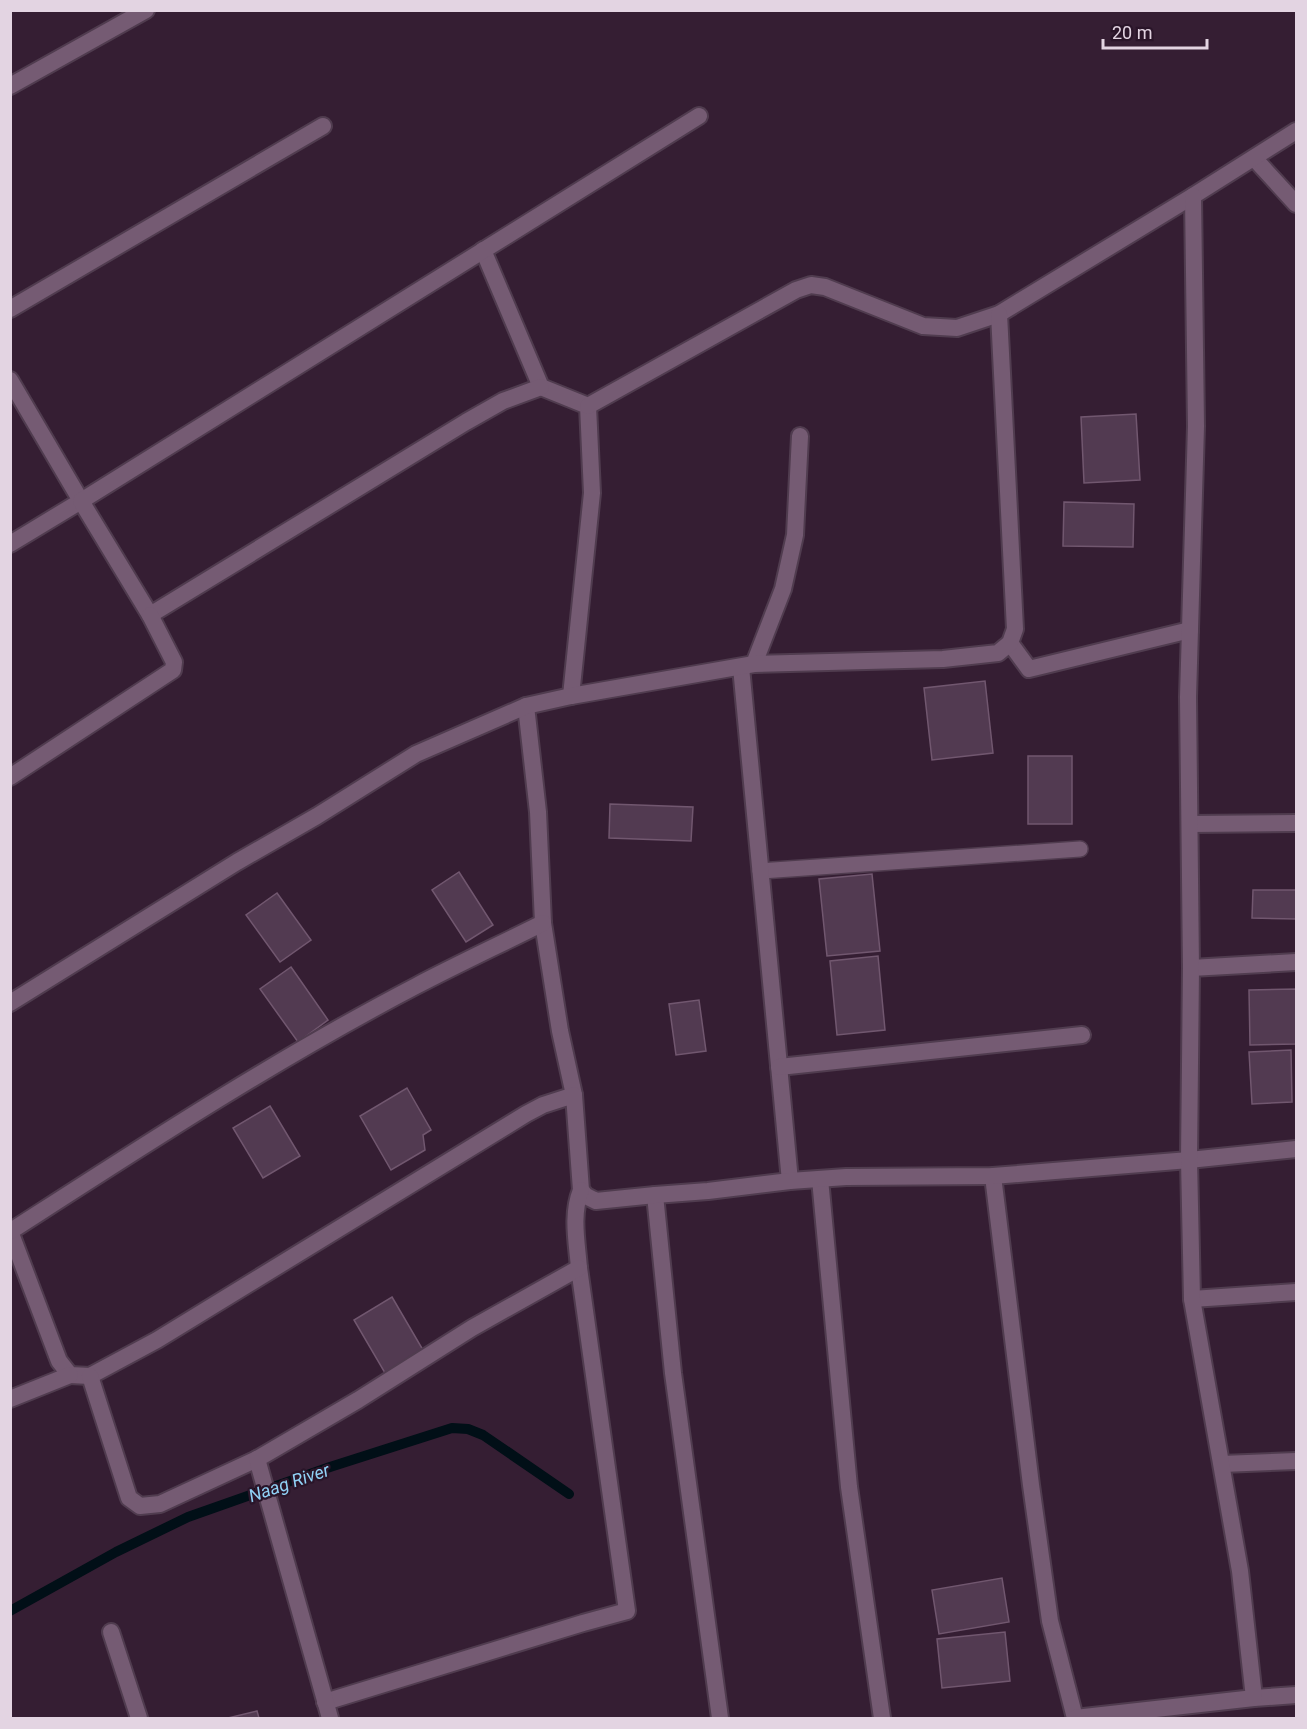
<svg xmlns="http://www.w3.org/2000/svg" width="1307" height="1729" viewBox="0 0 1307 1729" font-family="Roboto,sans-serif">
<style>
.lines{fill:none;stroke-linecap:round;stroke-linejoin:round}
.stream{stroke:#010f17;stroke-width:10}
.building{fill:#523a51;stroke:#71576f;stroke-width:1.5}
.service-casing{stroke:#503c4f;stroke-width:18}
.minor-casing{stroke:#503c4f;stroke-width:20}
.service{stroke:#755b73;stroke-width:15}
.minor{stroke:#755b73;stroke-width:16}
.labels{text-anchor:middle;stroke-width:4.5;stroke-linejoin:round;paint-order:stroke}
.water-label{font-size:18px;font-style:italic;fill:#90d1f5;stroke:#2a1529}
</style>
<rect width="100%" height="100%" fill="#351e33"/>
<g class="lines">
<polyline class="stream" points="10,1611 116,1552 188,1517 330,1467 452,1428 468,1429 483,1435 569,1494"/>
</g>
<g class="building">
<polygon points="1136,414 1140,480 1084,483 1081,417"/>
<polygon points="1064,502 1134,504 1133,547 1063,546"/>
<polygon points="985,681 993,753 932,760 924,688"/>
<rect x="1028" y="756" width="44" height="68"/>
<polygon points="610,804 693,807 691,841 609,838"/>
<polygon points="459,872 493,925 466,942 432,890"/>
<polygon points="872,874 880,951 827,956 819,879"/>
<polygon points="1253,890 1296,890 1296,919 1252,918"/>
<polygon points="277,893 311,940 280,962 246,915"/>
<polygon points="878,956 885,1030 837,1035 830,961"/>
<polygon points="291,967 328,1020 298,1042 260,989"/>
<polygon points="1296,989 1296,1044 1250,1045 1249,990"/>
<polygon points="699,1000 706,1051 676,1055 669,1004"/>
<polygon points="1291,1050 1292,1102 1252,1104 1249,1052"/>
<polygon points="407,1088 431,1130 423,1135 425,1150 391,1170 360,1116"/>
<polygon points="270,1106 300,1156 263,1178 233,1128"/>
<polygon points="392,1297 423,1350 385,1373 354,1320"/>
<polygon points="1002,1578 1009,1622 939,1634 932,1590"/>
<polygon points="1005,1632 1010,1681 942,1688 937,1639"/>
<polygon points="257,1711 259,1718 228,1718"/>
</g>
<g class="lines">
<g class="service-casing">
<polyline id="service" points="760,871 1080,849"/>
</g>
<g class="minor-casing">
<g id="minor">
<polyline points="10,86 146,10"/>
<polyline points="1254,158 1296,204"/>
<polyline points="483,250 541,387 588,406 592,493 571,696"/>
<polyline points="10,309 323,126"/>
<polyline points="10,380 81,501 10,544"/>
<polyline points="541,387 503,401 466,422 150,615 81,501 699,116"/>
<polyline points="588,406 796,290 811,285 825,287 923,326 957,328 999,314 1193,196 1296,131"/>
<polyline points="1010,643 1029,669 1190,630"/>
<polyline points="754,664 783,589 795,535 800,436"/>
<polyline points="741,667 790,1181"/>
<polyline points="526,706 538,812 543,923 560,1031 574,1095"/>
<polyline points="10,777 173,670 174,662 150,615"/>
<polyline points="1190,824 1296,823"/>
<polyline points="1191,968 1296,962"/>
<polyline points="10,1003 237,862 317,816 416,754 526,706 571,696 754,664 943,659 998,653 1010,643 1015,629 999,314"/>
<polyline points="779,1067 1082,1035"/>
<polyline points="993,1176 1031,1485 1050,1621 1075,1718"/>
<polyline points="820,1179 849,1487 882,1718"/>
<polyline points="655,1195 673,1373 720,1718"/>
<polyline points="10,1231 59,1361 70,1375 90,1376 157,1340 526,1114 543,1105 574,1095 581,1190 586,1196 596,1201 655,1195 708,1191 790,1181 846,1177 993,1176 1189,1160 1296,1149"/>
<path d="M11 1231C143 1146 276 1059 416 986 458 964 501 944 543 923"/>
<polyline points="1192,1299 1296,1292"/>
<polyline points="90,1376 129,1498 140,1506 160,1504 257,1459"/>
<polyline points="10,1399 70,1375"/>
<polyline points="1222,1464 1296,1461"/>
<polyline points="111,1632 139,1718"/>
<polyline points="1254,1698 1296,1695"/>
<path d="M325 1702 583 1623 627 1611 579 1268C577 1242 571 1215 581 1190"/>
<polyline points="330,1718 257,1459 358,1400 472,1328 579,1268"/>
<polyline points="1075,1718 1254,1698 1240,1571 1192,1299 1189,1160 1191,968 1188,697 1196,426 1193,196"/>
</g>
</g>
<use href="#service" class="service"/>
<use href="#minor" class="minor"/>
</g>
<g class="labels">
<g class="water-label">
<text transform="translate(289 1483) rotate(-19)" y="6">Naag River</text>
</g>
</g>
<rect width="1307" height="1729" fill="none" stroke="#e3d4e2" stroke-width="24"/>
<path d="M1103 39v9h104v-9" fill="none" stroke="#e3d4e2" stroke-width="3"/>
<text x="1112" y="39" font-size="18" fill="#e3d4e2" stroke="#2a1529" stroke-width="4.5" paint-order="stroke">20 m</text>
</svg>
